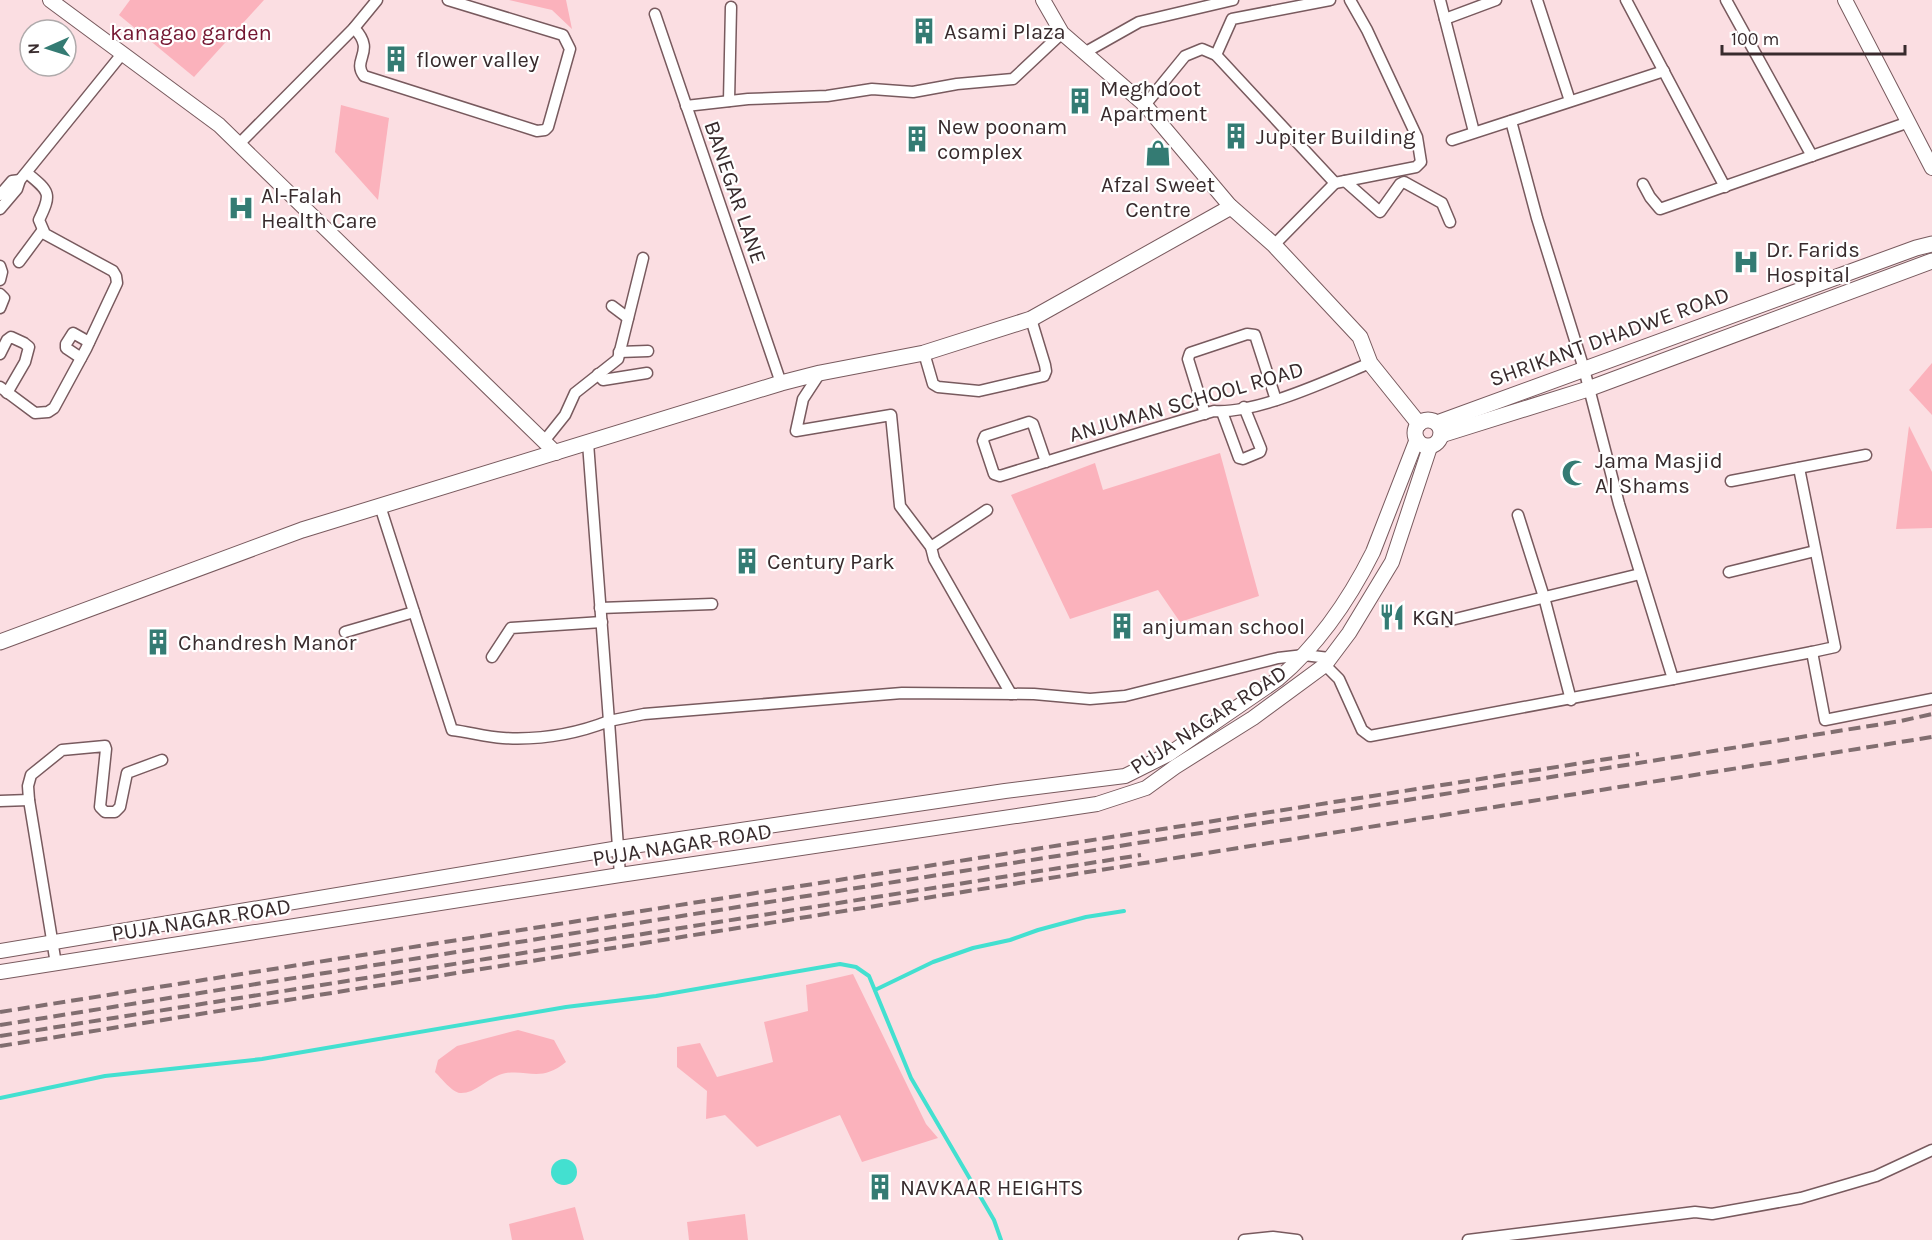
<svg xmlns="http://www.w3.org/2000/svg" width="1932" height="1240" viewBox="0 0 1932 1240" font-family="Karla,sans-serif">
<style>
.green{fill:#fbb2bc}
.water{fill:#43e0d0}
.lines{fill:none;stroke-linecap:round;stroke-linejoin:round}
.stream{stroke:#43e0d0;stroke-width:4}
.minor-casing{stroke:#785a5e;stroke-width:13}
.tertiary-casing{stroke:#785a5e;stroke-width:16}
.secondary-casing{stroke:#785a5e;stroke-width:17}
.minor{stroke:#fff;stroke-width:10}
.tertiary{stroke:#fff;stroke-width:14}
.secondary{stroke:#fff;stroke-width:15}
.rail{stroke:#816e70;stroke-width:4;stroke-dasharray:12 6;stroke-linecap:butt}
.labels{text-anchor:middle;stroke-width:4.5;stroke-linejoin:round;paint-order:stroke}
.poi-label{font-size:22px;fill:#382b2d;stroke:#fff;text-anchor:start}
.park-label{font-size:22px;fill:#731530;stroke:#fff}
.street-label{font-size:22px;fill:#382b2d;stroke:#fff}
</style>
<rect width="100%" height="100%" fill="#fbdee2"/>
<g class="green">
<polygon points="130,0 264,0 194,77 119,15"/>
<polygon points="509,0 566,0 572,29 552,10"/>
<polygon points="341,105 389,118 378,200 335,152"/>
<polygon points="1932,363 1932,415 1909,390"/>
<polygon points="1909,426 1932,472 1932,528 1896,529"/>
<polygon points="1220,453 1259,596 1180,622 1158,590 1070,619 1011,495 1095,463 1103,490"/>
<polygon points="853,974 926,1124 938,1138 862,1162 840,1115 757,1147 725,1115 706,1119 707,1091 677,1067 677,1047 700,1043 717,1077 773,1062 764,1022 808,1011 806,985"/>
<path d="M518 1030 554 1040 566 1062C538 1085 525 1066 499 1075 486 1080 474 1094 460 1093 452 1092 441 1078 435 1072L438 1060 457 1046Z"/>
<polygon points="575,1207 584,1240 512,1240 509,1224"/>
<polygon points="745,1214 748,1240 689,1240 687,1222"/>
</g>
<circle class="water" cx="564" cy="1172" r="13"/>
<g class="lines">
<g class="stream">
<polyline points="875,990 933,962 973,948 1010,940 1038,930 1086,917 1124,911"/>
<polyline points="0,1098 105,1076 262,1059 566,1007 656,996 840,964 856,967 869,976 911,1078 994,1220 1001,1240"/>
</g>
<g class="minor-casing">
<g id="minor">
<polyline points="1440,0 1474,132"/>
<polyline points="1537,0 1570,101"/>
<polyline points="1626,0 1725,187"/>
<polyline points="1726,0 1812,156"/>
<polyline points="655,14 781,383"/>
<polyline points="1445,19 1496,0"/>
<path d="M354 28C377 52 351 59 364 76L537 131 545 130 548 127 570 49 563 35 448 0"/>
<polyline points="1084,53 1139,22 1233,0"/>
<polyline points="1216,55 1232,19 1330,0"/>
<polyline points="729,101 731,7"/>
<polyline points="1145,105 1185,56 1202,49 1216,55 1335,183 1274,245"/>
<polyline points="686,106 748,99 827,96 872,89 913,92 957,84 1013,79 1062,33"/>
<polyline points="1452,140 1664,71"/>
<polyline points="239,144 354,28 377,0"/>
<polyline points="1345,181 1380,212 1400,184 1404,182 1442,203 1450,222"/>
<polyline points="1335,183 1416,167 1421,162 1417,137 1367,30 1350,0"/>
<polyline points="1643,184 1650,197 1660,209 1909,122"/>
<polyline points="0,195 12,181 20,180"/>
<polyline points="0,209 17,189 20,180 122,54"/>
<polyline points="19,262 42,231"/>
<polyline points="0,266 2,272 0,280"/>
<polyline points="0,294 4,298 0,308"/>
<polyline points="612,306 628,318"/>
<polyline points="619,352 648,351"/>
<polyline points="924,353 933,384 938,387 979,391 1044,376 1046,371 1045,365 1031,319"/>
<polyline points="0,354 7,340 11,337 24,343 29,347 25,362 7,393"/>
<polyline points="81,358 66,348 66,344 73,333 89,342"/>
<polyline points="820,373 803,399 796,431 891,415 900,506 931,547"/>
<polyline points="598,374 603,380 647,373"/>
<path d="M0 387 35 413 48 412 54 408 86 349 117 283 116 276 113 271 45 234 39 220C52 193 50 192 27 173"/>
<polyline points="1222,412 1239,458 1243,459 1260,452 1261,449 1244,407"/>
<polyline points="1205,414 1188,359 1190,353 1247,334 1255,335 1276,400"/>
<polyline points="545,440 565,415 575,393 618,359 643,258"/>
<polyline points="588,443 609,721 644,714 902,693 1034,694 1090,699 1125,696 1278,658 1304,655 1329,658"/>
<path d="M1046 462 1033 424 1029 422 985 436 983 441 994 474 1000 476C1071 454 1142 432 1214 411 1257 414 1329 380 1370 363"/>
<polyline points="1799,468 1835,647 1812,652"/>
<polyline points="1731,481 1866,455"/>
<path d="M380 506 452 730C469 732 486 737 503 738 539 740 576 734 609 721L620 875"/>
<polyline points="987,510 931,547 934,559 1011,694"/>
<polyline points="1518,515 1544,597 1571,700"/>
<polyline points="1729,572 1815,551"/>
<polyline points="600,608 712,604"/>
<polyline points="1447,621 1640,574"/>
<polyline points="345,632 414,612"/>
<polyline points="492,657 511,628 602,622"/>
<polyline points="1325,665 1339,679 1362,730 1370,736 1673,679 1619,504 1584,369 1537,218 1511,121"/>
<polyline points="1673,679 1812,652 1825,720 1932,699"/>
<polyline points="0,801 29,800"/>
<polyline points="56,964 29,800 28,786 31,775 62,750 105,746 106,749 100,807 105,812 115,812 120,807 127,773 162,760"/>
<polyline points="1244,1240 1273,1237 1297,1240"/>
<polyline points="1468,1240 1695,1212 1712,1214 1801,1198 1876,1176 1932,1150"/>
</g>
</g>
<g class="tertiary-casing">
<g id="tertiary">
<polyline points="50,0 219,125 556,453"/>
<polyline points="1043,0 1062,33 1145,105 1231,207"/>
<polyline points="1845,0 1932,168"/>
<path d="M0 951 619 848 1005 791 1125 776 1169 754 1278 679C1318 645 1350 598 1373 552L1417 439"/>
<polyline points="0,972 620,875 1097,804 1146,788 1175,767 1253,718 1325,665 1349,633 1392,562 1430,447"/>
</g>
</g>
<g class="secondary-casing">
<g id="secondary">
<circle cx="1428" cy="433" r="13"/>
<polyline points="1437,423 1916,248 1932,244"/>
<polyline points="1441,435 1588,389 1932,261"/>
<polyline points="0,642 302,530 781,383 820,373 924,353 1031,319 1231,207 1274,245 1360,337 1370,363 1419,424"/>
</g>
</g>
<use href="#minor" class="minor"/>
<use href="#tertiary" class="tertiary"/>
<use href="#secondary" class="secondary"/>
<g class="rail">
<polyline points="0,1012 1639,754"/>
<polyline points="0,1025 1901,721 1932,714"/>
<polyline points="0,1036 1141,855"/>
<polyline points="0,1046 1932,737"/>
</g>
</g>
<defs>
<g id="building-bare" transform="scale(2.07)"><path d="M-4-6H4V6H1V3H-1V6H-4ZM-2.5-4.3h1.7v1.8h-1.7ZM.8-4.3h1.7v1.8H.8ZM-2.5-1h1.7V.8h-1.7ZM.8-1h1.7V.8H.8Z" fill="#347b73" stroke="#fff" stroke-width="2.5" paint-order="stroke"/></g>
<g id="shop-bare" transform="scale(2.07)"><path d="M-5-2.5h2.3a2.7 3.5 0 0 1 5.4 0H5L5.5 6h-11ZM-1.5-2.5h3a1.5 2.3 0 0 0-3 0Z" fill="#347b73" stroke="#fff" stroke-width="2.5" paint-order="stroke"/></g>
<g id="hospital-bare" transform="scale(2.07)"><path d="M-5-5h3v3.5h4V-5h3V5h-3V1.5h-4V5h-3Z" fill="#347b73" stroke="#fff" stroke-width="2.5" paint-order="stroke"/></g>
<g id="mosque-bare" transform="scale(2.07)"><path d="M3.5-4.9A6 6 0 1 0 3.5 4.9A5 5 0 1 1 3.5-4.9Z" fill="#347b73" stroke="#fff" stroke-width="2.5" paint-order="stroke"/></g>
<g id="restaurant-bare" transform="scale(2.07)"><path d="M-5-6h1v4h1v-4h1v4h1v-4h1v5L-1.5 .5V6h-2V.5L-5-1ZM5-6V6H3V1.5H1.5Q1.5-4 5-6Z" fill="#347b73" stroke="#fff" stroke-width="2.5" paint-order="stroke"/></g>
</defs>
<g fill-rule="evenodd">
<use href="#building-bare" x="924" y="31"/>
<use href="#building-bare" x="396" y="59"/>
<use href="#building-bare" x="1080" y="101"/>
<use href="#building-bare" x="1236" y="136"/>
<use href="#building-bare" x="917" y="139"/>
<use href="#shop-bare" x="1158" y="153"/>
<use href="#hospital-bare" x="241" y="208"/>
<use href="#hospital-bare" x="1746" y="262"/>
<use href="#mosque-bare" x="1575" y="473"/>
<use href="#building-bare" x="747" y="561"/>
<use href="#restaurant-bare" x="1392" y="617"/>
<use href="#building-bare" x="1122" y="626"/>
<use href="#building-bare" x="158" y="642"/>
<use href="#building-bare" x="880" y="1187"/>
</g>
<g class="labels">
<g class="poi-label">
<text x="944" y="39">Asami Plaza</text>
<text x="416" y="67">flower valley</text>
<text x="1100" y="96">Meghdoot<tspan x="1100" dy="25">Apartment</tspan></text>
<text x="937" y="134">New poonam<tspan x="937" dy="25">complex</tspan></text>
<text x="1256" y="144">Jupiter Building</text>
<text x="1158" y="192" text-anchor="middle">Afzal Sweet<tspan x="1158" dy="25">Centre</tspan></text>
<text x="261" y="203">Al-Falah<tspan x="261" dy="25">Health Care</tspan></text>
<text x="1766" y="257">Dr. Farids<tspan x="1766" dy="25">Hospital</tspan></text>
<text x="1595" y="468">Jama Masjid<tspan x="1595" dy="25">Al Shams</tspan></text>
<text x="767" y="569">Century Park</text>
<text x="1412" y="625">KGN</text>
<text x="1142" y="634">anjuman school</text>
<text x="178" y="650">Chandresh Manor</text>
<text x="900" y="1195">NAVKAAR HEIGHTS</text>
</g>
<g class="park-label">
<text x="191" y="40">kanagao garden</text>
</g>
<g class="street-label">
<text transform="translate(736 192) rotate(71)" y="8">BANEGAR LANE</text>
<text transform="translate(1609 336) rotate(-20)" y="8">SHRIKANT DHADWE ROAD</text>
<text transform="translate(1186 401) rotate(-16)" y="8">ANJUMAN SCHOOL ROAD</text>
<text transform="translate(1208 719) rotate(-33)" y="8">PUJA NAGAR ROAD</text>
<text transform="translate(682 844) rotate(-9)" y="8">PUJA NAGAR ROAD</text>
<text transform="translate(201 919) rotate(-9)" y="8">PUJA NAGAR ROAD</text>
</g>
</g>
<g transform="translate(48 48) rotate(267)"><circle r="28" fill="#ffffff" stroke="#afaaab" stroke-width="1.5"/>
<path d="M0-4.5L10 22L0 15L-10 22Z" fill="#347b73"/>
<text y="-9" font-size="16" font-weight="bold" text-anchor="middle" fill="#382b2d">N</text>
</g>
<path d="M1722 45v9h183v-9" fill="none" stroke="#382b2d" stroke-width="3"/>
<text x="1731" y="45" font-size="18" fill="#382b2d" stroke="#ffffff" stroke-width="4.5" paint-order="stroke">100 m</text>
</svg>
